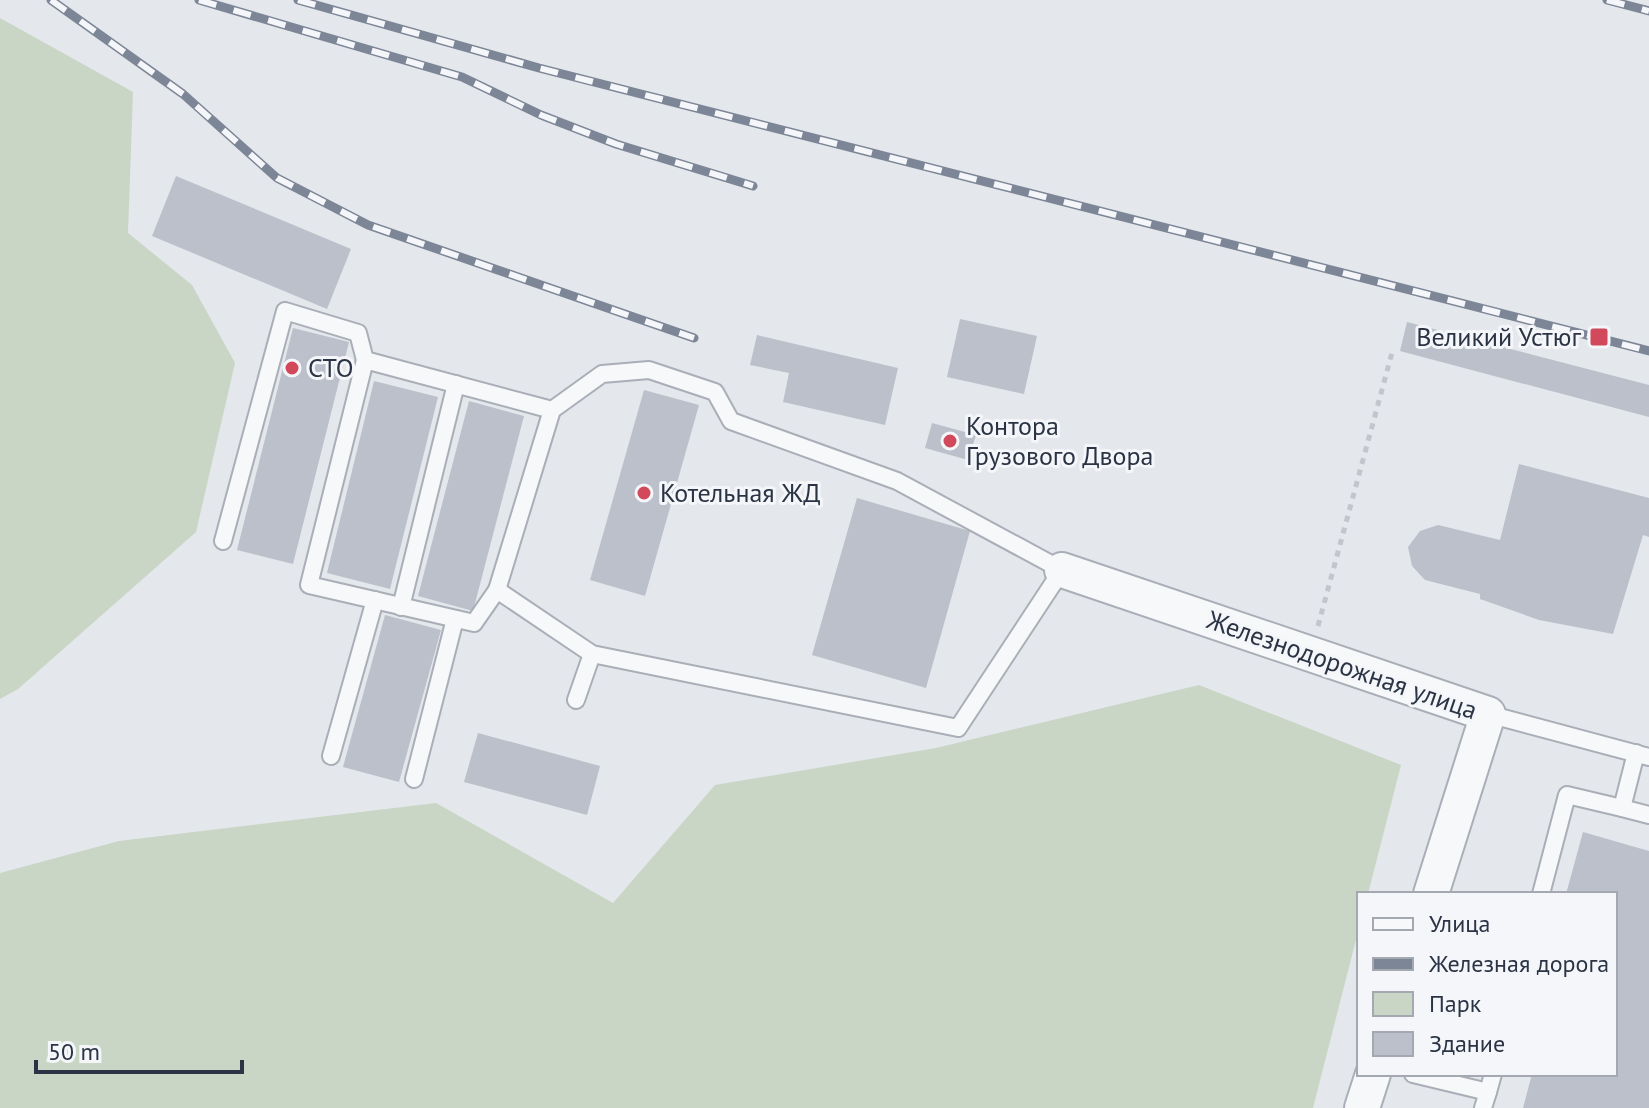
<svg xmlns="http://www.w3.org/2000/svg" width="1649" height="1108" viewBox="0 0 1649 1108" font-family="'PT Sans',sans-serif">
<style>
.green{fill:#c9d6c5}
.building{fill:#bbc0ca}
.lines{fill:none;stroke-linecap:round;stroke-linejoin:round}
.lane-casing{stroke:#a9aeb7;stroke-width:20}
.street-casing{stroke:#a9aeb7;stroke-width:38}
.path{stroke:#c2c5cb;stroke-width:5;stroke-dasharray:6 6;stroke-linecap:butt}
.lane{stroke:#f7f8fa;stroke-width:16}
.street{stroke:#f7f8fa;stroke-width:34}
.rail-casing{stroke:#7d8696;stroke-width:9}
.rail{stroke:#f4f6f9;stroke-width:6;stroke-dasharray:18;stroke-linecap:butt}
.poi-dot{fill:#d1495b;stroke:#f4f6f9;stroke-width:3}
.labels{text-anchor:middle;stroke-width:6;stroke-linejoin:round;paint-order:stroke}
.poi-label{font-size:26px;fill:#2b3445;stroke:#f4f6f9;text-anchor:start}
.street-label{font-size:26px;fill:#2b3445;stroke:#f4f6f9}
</style>
<rect width="100%" height="100%" fill="#e4e7ec"/>
<g class="green">
<polygon points="0,18 133,92 128,233 192,285 235,363 196,532 18,689 0,699"/>
<polygon points="1199,685 1401,765 1368,894 1359,894 1359,928 1313,1108 0,1108 0,873 119,841 436,803 613,903 715,785 936,748"/>
</g>
<g class="building">
<polygon points="176,176 351,249 327,309 152,236"/>
<polygon points="960,319 1037,336 1024,394 947,377"/>
<polygon points="1407,322 1649,385 1649,417 1400,351"/>
<polygon points="293,328 349,342 293,564 237,550"/>
<polygon points="757,335 898,368 885,425 783,402 789,373 750,365"/>
<polygon points="374,381 438,397 390,589 327,573"/>
<polygon points="644,390 699,405 645,596 590,580"/>
<polygon points="469,401 524,416 473,611 418,596"/>
<polygon points="932,423 976,435 968,460 925,448"/>
<polygon points="1519,464 1649,498 1649,537 1643,535 1613,634 1539,620 1480,599 1480,594 1425,580 1412,566 1408,547 1420,531 1438,525 1500,540"/>
<polygon points="857,498 970,531 926,688 812,655"/>
<polygon points="385,615 441,630 399,782 343,767"/>
<polygon points="478,733 600,766 587,815 464,782"/>
<polygon points="1583,832 1649,851 1649,1108 1523,1108 1532,1074 1615,1074 1615,894 1566,894"/>
</g>
<g class="lines">
<g class="lane-casing">
<g id="lane">
<polyline points="365,360 309,585 474,623 497,590"/>
<polyline points="223,541 285,311 358,333 365,360 552,410"/>
<polyline points="401,607 456,384"/>
<polyline points="576,700 592,654 958,728 1062,570 897,481 731,421 715,392 649,370 602,374 552,410 497,590 592,654"/>
<polyline points="1488,714 1649,757"/>
<polyline points="1636,753 1622,808 1649,815"/>
<polyline points="331,756 375,600"/>
<polyline points="414,779 455,619"/>
<polyline points="1541,894 1567,795 1622,808"/>
<polyline points="1413,1074 1488,1092 1483,1108"/>
<polyline points="1488,1092 1493,1074"/>
</g>
</g>
<g class="street-casing">
<g id="street">
<polyline points="1062,570 1488,714 1431,894"/>
<polyline points="1362,1108 1373,1074"/>
</g>
</g>
<polyline class="path" points="1318,626 1393,349"/>
<use href="#lane" class="lane"/>
<use href="#street" class="street"/>
<g class="rail-casing">
<g id="rail">
<polyline points="51,0 183,94 277,178 368,225 694,338"/>
<polyline points="199,0 462,77 541,115 616,144 753,186"/>
<polyline points="298,0 539,68 1649,351"/>
<polyline points="1607,0 1649,11"/>
</g>
</g>
<use href="#rail" class="rail"/>
</g>
<g class="poi-dot">
<rect x="1589" y="327" width="20" height="20" rx="4"/>
<circle cx="292" cy="368" r="8"/>
<circle cx="950" cy="441" r="8"/>
<circle cx="644" cy="493" r="8"/>
</g>
<g class="labels">
<g class="poi-label">
<text x="1581" y="346" text-anchor="end">Великий Устюг</text>
<text x="308" y="377">СТО</text>
<text x="966" y="435">Контора<tspan x="966" dy="30">Грузового Двора</tspan></text>
<text x="660" y="502">Котельная ЖД</text>
</g>
<g class="street-label">
<text transform="translate(1342 665) rotate(19)" y="9">Железнодорожная улица</text>
</g>
</g>
<rect x="1357" y="892" width="260" height="184" fill="#f4f6f9" stroke="#a4a8b1" stroke-width="2"/>
<rect x="1373" y="918" width="40" height="12" fill="#f7f8fa" stroke="#a4a8b1" stroke-width="2"/>
<text x="1429" y="932" font-size="24" fill="#2b3445">Улица</text>
<rect x="1373" y="958" width="40" height="12" fill="#7d8696" stroke="#a4a8b1" stroke-width="2"/>
<text x="1429" y="972" font-size="24" fill="#2b3445">Железная дорога</text>
<rect x="1373" y="992" width="40" height="24" fill="#c9d6c5" stroke="#a4a8b1" stroke-width="2"/>
<text x="1429" y="1012" font-size="24" fill="#2b3445">Парк</text>
<rect x="1373" y="1032" width="40" height="24" fill="#bbc0ca" stroke="#a4a8b1" stroke-width="2"/>
<text x="1429" y="1052" font-size="24" fill="#2b3445">Здание</text>
<path d="M36 1060v12h206v-12" fill="none" stroke="#2b3445" stroke-width="4"/>
<text x="48" y="1060" font-size="24" fill="#2b3445" stroke="#f4f6f9" stroke-width="6" paint-order="stroke">50 m</text>
</svg>
